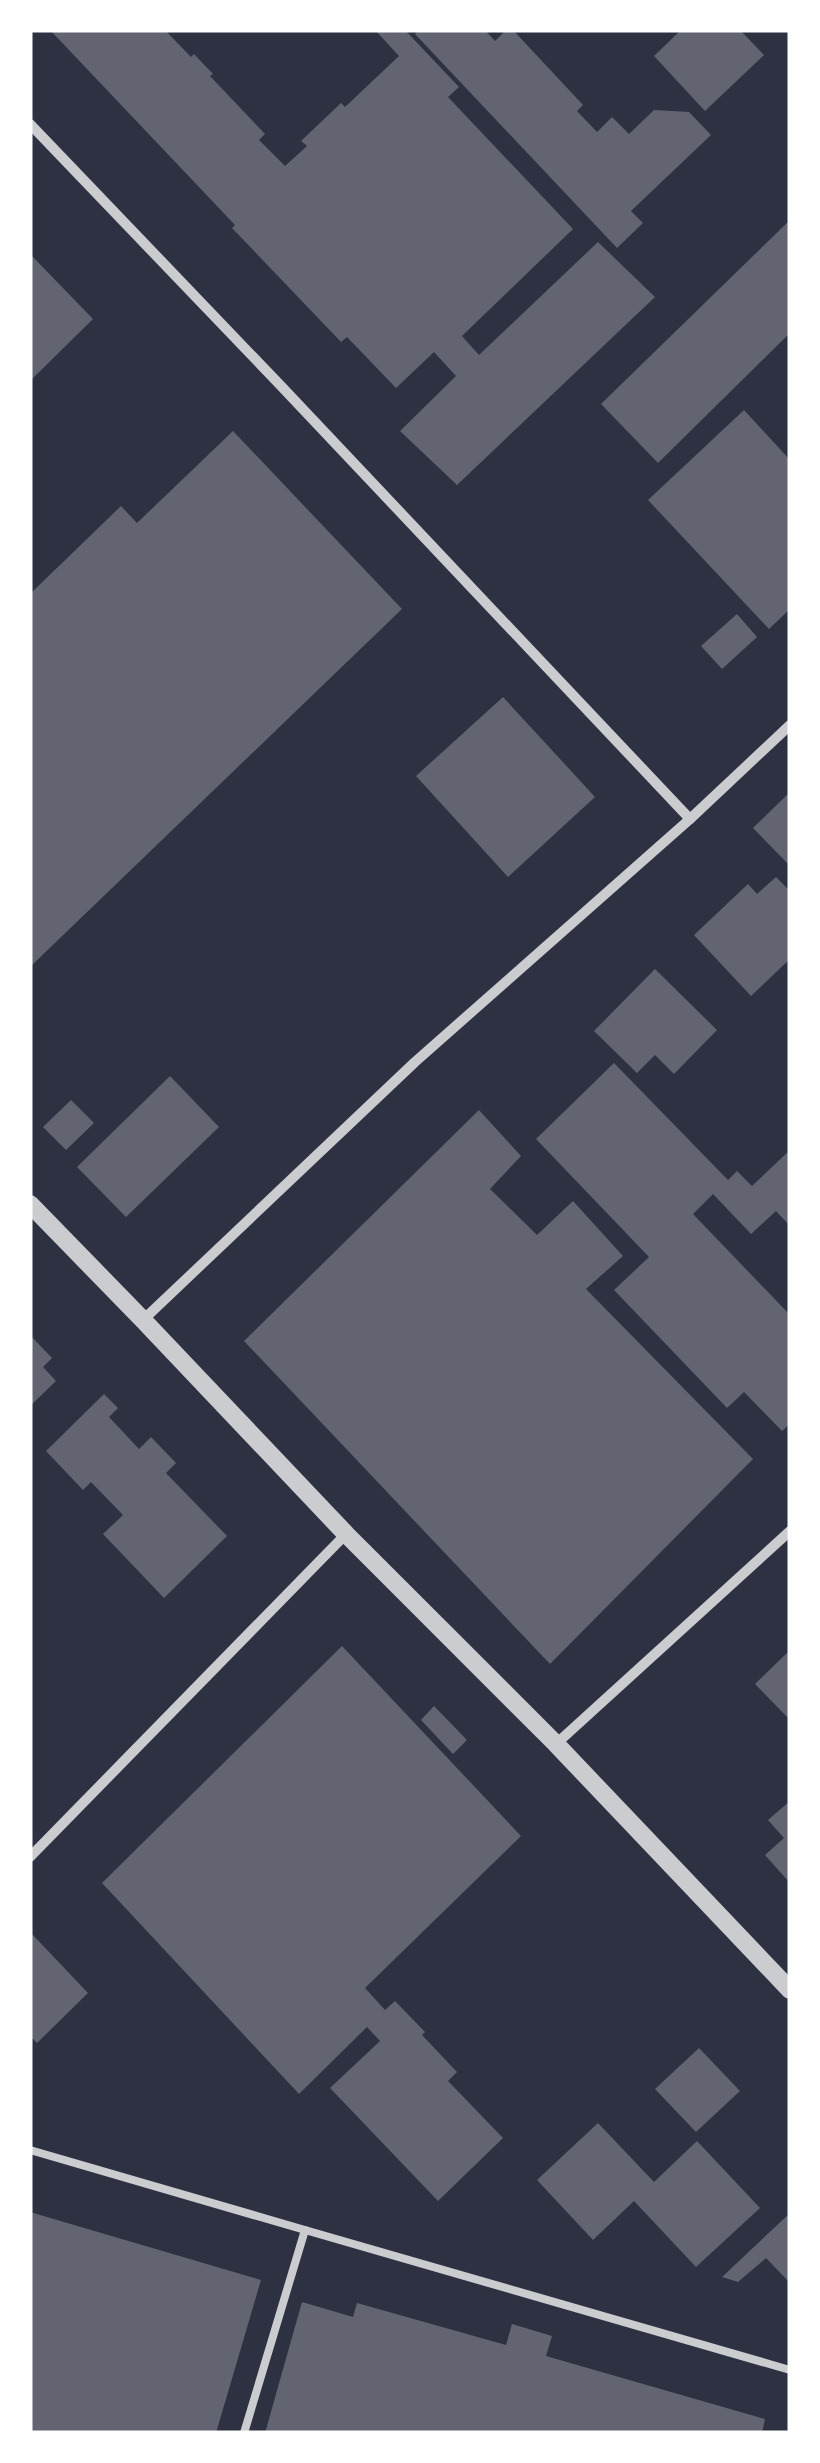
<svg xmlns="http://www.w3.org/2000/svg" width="820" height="2463" viewBox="0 0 820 2463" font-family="'Alegreya Sans',sans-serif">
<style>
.building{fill:#626471}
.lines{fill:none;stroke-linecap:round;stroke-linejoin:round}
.service{stroke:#caccd0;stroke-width:8}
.minor{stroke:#caccd0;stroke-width:10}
.tertiary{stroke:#caccd0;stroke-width:18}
</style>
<rect width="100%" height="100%" fill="#2d3142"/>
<g class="building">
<polygon points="50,30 165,30 191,57 194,54 213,74 210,76 265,134 259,140 285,166 307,146 301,141 341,103 345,107 399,56 375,30 405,30 459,87 448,97 573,229 462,336 479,355 598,242 655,297 457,485 400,431 456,376 434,352 396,388 347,337 341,342 232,228 235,225"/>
<polygon points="419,30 485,30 495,41 506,30 513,30 583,105 577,111 597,132 612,117 629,134 654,110 689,112 711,135 631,211 643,223 617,248 415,34"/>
<polygon points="681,30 740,30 764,55 705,111 654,56"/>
<polygon points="790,220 790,333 658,463 601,404"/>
<polygon points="30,254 93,319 30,381"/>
<polygon points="744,410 790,460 790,609 769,629 648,500"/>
<polygon points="233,431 402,609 30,967 30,594 121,506 137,523"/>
<polygon points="737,614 757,637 722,669 701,646"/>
<polygon points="503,697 595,797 508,877 416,776"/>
<polygon points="790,792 790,866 753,828"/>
<polygon points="776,877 790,891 790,959 751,996 694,935 748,884 757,894"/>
<polygon points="655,969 717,1030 674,1074 655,1055 637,1073 594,1031"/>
<polygon points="614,1063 728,1180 737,1171 752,1186 790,1150 790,1226 776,1211 751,1234 713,1194 693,1214 790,1315 790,1424 782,1431 744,1392 727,1408 614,1290 649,1257 536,1139"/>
<polygon points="170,1076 219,1127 126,1217 77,1167"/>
<polygon points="71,1100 94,1123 66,1150 43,1127"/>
<polygon points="479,1110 521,1156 490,1189 537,1235 573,1201 623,1256 586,1289 753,1459 550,1664 244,1341"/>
<polygon points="30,1335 52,1358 43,1367 56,1381 30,1406"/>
<polygon points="104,1394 118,1408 109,1417 139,1449 151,1437 176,1463 166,1473 227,1536 164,1598 103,1534 123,1515 91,1482 83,1490 46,1451"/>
<polygon points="342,1646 521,1836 365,1988 385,2010 395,2001 425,2032 422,2035 457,2072 448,2081 503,2138 438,2201 330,2088 380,2041 367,2027 299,2094 102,1883"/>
<polygon points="790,1650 790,1720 755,1684"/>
<polygon points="434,1706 467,1740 453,1754 421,1720"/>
<polygon points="790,1801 790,1883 765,1855 784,1838 768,1820"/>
<polygon points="30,1932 88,1993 37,2043 30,2036"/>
<polygon points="699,2048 740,2091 696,2132 655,2089"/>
<polygon points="598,2123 654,2182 697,2141 760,2208 696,2267 634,2201 593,2240 537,2180"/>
<polygon points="30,2212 261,2280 216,2433 30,2433"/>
<polygon points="790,2213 790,2283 766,2258 738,2282 722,2277"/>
<polygon points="302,2302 353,2317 357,2303 506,2345 512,2324 552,2336 546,2356 765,2419 762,2433 265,2433"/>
</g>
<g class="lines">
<g class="service">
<polyline points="30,2150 305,2230 244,2433"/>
<polyline points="305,2230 790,2370"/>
</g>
<g class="minor">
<polyline points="30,124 282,387 690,819"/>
<polyline points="143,1320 415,1062 690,819 790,725"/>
<polyline points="556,1744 790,1531"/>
<polyline points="30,1857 346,1534"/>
</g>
<polyline class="tertiary" points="30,1204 143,1320 346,1534 556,1744 790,1990"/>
</g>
<rect width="820" height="2463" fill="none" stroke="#ffffff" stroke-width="65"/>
</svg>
